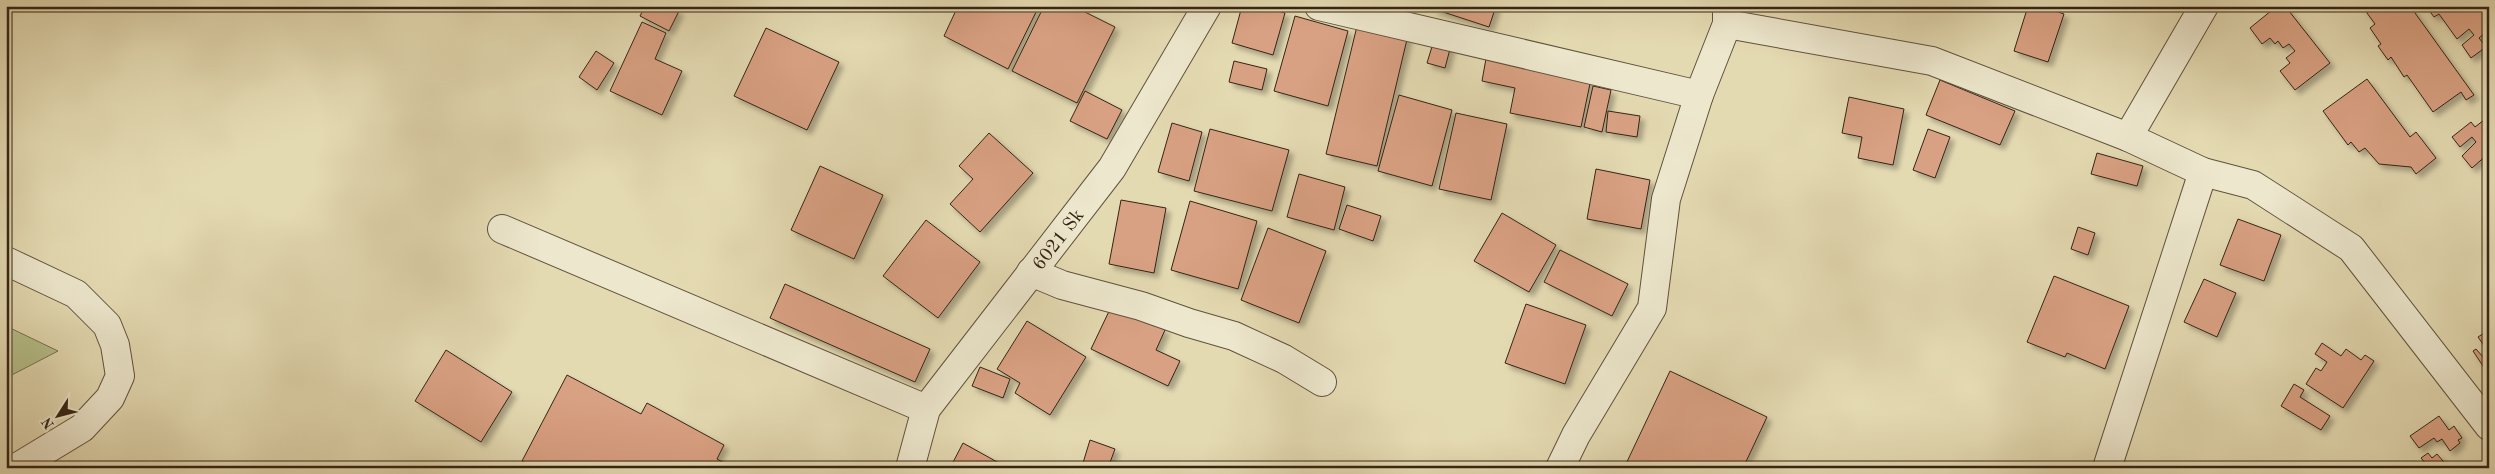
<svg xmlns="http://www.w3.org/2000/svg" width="2495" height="474" viewBox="0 0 2495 474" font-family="'Old Standard TT',serif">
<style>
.green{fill:#b6bf8a;stroke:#757250}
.building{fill:#d9a183;stroke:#342415;filter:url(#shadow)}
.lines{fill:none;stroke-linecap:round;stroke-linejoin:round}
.minor-casing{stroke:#60523c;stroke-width:30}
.tertiary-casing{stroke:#60523c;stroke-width:30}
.minor{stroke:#ede7cd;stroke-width:28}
.tertiary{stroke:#ede7cd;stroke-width:28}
.labels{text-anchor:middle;stroke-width:4;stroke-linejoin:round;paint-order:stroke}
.street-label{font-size:19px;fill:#342415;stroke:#ede7cd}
</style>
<defs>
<filter id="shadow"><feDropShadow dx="4.5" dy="4.5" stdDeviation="2.5" flood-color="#0004"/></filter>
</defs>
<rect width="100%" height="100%" fill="#e4dab2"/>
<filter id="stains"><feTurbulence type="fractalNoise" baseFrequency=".004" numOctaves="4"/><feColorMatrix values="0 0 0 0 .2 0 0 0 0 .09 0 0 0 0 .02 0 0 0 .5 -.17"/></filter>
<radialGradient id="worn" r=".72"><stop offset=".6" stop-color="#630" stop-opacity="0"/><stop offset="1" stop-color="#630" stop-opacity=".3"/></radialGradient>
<polygon class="green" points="6,326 58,351 6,378"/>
<g class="building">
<polygon points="645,6 669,6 679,11 669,31 640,16"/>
<polygon points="958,6 1039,6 1008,69 944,36"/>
<polygon points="1044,6 1073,6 1115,27 1077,103 1012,71"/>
<polygon points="1242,6 1260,6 1285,13 1273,55 1232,43"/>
<polygon points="1435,6 1496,6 1489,27 1434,9"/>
<polygon points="2028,6 2041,6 2064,14 2048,62 2014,51"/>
<polygon points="2277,6 2285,6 2330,63 2295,90 2280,71 2290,63 2286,58 2295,51 2289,44 2283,48 2278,41 2275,44 2270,38 2262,44 2250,28"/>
<polygon points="2362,6 2410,6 2474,95 2466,100 2461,92 2433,112 2407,75 2404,77 2391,57 2388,60 2378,46 2381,44 2370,28 2375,24"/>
<polygon points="2432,6 2489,6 2489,36 2486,32 2479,38 2486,47 2471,58 2462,45 2474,35 2469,29 2457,39 2439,14 2434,17 2428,9"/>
<polygon points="1295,16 1348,31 1328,106 1274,91"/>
<polygon points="642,22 666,33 655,59 682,71 662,115 610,91"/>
<polygon points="1358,22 1408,35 1377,166 1326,154"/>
<polygon points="766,28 839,62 807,130 734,96"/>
<polygon points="1434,40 1451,45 1445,68 1427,63"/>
<polygon points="596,51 614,63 597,90 579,77"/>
<polygon points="1487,53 1592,74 1581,127 1510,113 1515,88 1482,81"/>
<polygon points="1234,61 1267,69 1262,90 1229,82"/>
<polygon points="2367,79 2410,137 2416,132 2436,158 2416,174 2411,167 2379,164 2365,148 2359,152 2351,142 2348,145 2323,111"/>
<polygon points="1940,80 2015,111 2000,145 1926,115"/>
<polygon points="1593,86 1611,90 1602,132 1584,127"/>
<polygon points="1085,91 1122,110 1107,139 1070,121"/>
<polygon points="1399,95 1452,110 1432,186 1378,171"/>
<polygon points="1849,97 1904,109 1893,165 1858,158 1862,137 1842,133"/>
<polygon points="1608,111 1640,116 1637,137 1606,132"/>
<polygon points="1456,113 1507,124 1491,200 1439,189"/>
<polygon points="2484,120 2489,126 2489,153 2472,168 2462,156 2476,142 2472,137 2460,147 2452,137 2471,122 2475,127"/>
<polygon points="1172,123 1202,132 1189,181 1158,172"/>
<polygon points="1210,129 1289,150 1272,211 1194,191"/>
<polygon points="1928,129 1950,137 1935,178 1913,170"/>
<polygon points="989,133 1033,173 980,232 950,204 973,179 959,166"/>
<polygon points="2097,153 2143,166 2137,186 2091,174"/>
<polygon points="820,166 883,195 854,259 791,230"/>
<polygon points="1596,169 1650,180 1641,229 1587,219"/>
<polygon points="1299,174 1345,187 1334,230 1287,217"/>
<polygon points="1121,200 1166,208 1154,273 1109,264"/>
<polygon points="1190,201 1257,221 1238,289 1171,270"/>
<polygon points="1347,205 1381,216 1373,241 1339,229"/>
<polygon points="1502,213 1556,245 1529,292 1474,261"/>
<polygon points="2238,219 2281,235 2264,281 2220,265"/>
<polygon points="926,220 980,262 938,318 883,276"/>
<polygon points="2078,227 2095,233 2088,255 2071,249"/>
<polygon points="1268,228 1326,251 1299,323 1241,300"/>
<polygon points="1560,250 1628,284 1612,316 1544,282"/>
<polygon points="2054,276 2129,306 2105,369 2067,353 2065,357 2027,342"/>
<polygon points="2204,279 2236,293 2217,337 2184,322"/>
<polygon points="785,284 930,349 915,382 770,318"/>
<polygon points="1526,304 1586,325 1565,384 1505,363"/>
<polygon points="1112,305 1165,330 1156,350 1180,361 1168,386 1091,349"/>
<polygon points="1027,321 1086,357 1050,415 1015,393 1020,383 997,369"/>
<polygon points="2489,330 2489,353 2478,337"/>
<polygon points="2322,343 2341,356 2346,349 2361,360 2365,355 2374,361 2343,408 2306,384 2316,368 2321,371 2327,362 2315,354"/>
<polygon points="2476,349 2489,364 2489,375 2473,351"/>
<polygon points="446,350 512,392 481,442 415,401"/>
<polygon points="980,367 1010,379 1003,398 972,386"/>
<polygon points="1670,371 1767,417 1743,468 1624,468"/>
<polygon points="567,375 641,414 647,403 724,445 717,459 734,468 534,468 522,461"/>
<polygon points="2294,384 2304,390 2300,397 2330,416 2321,430 2281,406"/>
<polygon points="2439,416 2449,430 2454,426 2462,438 2458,440 2460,443 2450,451 2442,439 2437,442 2434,438 2419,448 2410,436"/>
<polygon points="1090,440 1115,449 1108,468 1098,468 1083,463"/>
<polygon points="963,443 1008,468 950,468"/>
<polygon points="2428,453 2432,458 2437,454 2449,468 2422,468 2426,464 2421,458"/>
</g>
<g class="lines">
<g class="minor-casing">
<g id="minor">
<polyline points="1319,6 1699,95"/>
<polyline points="1727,24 1932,61 2128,137 2203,172 2253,185 2351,248 2489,426"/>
<polyline points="2128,137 2204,6"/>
<polyline points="502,229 926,409"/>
<polyline points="6,261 76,294 107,325 115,345 120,376 110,398 82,428 16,468"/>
<polyline points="1031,272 1062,285 1141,306 1189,323 1234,336 1284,359 1322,382"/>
<polyline points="1560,468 1576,435 1652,308 1666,199 1699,95 1727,24 1727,6"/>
<polyline points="2107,468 2203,172"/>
</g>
</g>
<g class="tertiary-casing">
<g id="tertiary">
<path id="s1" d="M910 468 926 409 1112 168 1207 6"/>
</g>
</g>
<use href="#minor" class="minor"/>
<use href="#tertiary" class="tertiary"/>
</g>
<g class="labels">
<g class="street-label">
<text dy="7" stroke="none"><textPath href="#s1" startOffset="276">6021 Sk</textPath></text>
</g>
</g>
<rect width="2495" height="474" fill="none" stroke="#e4dab2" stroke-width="25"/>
<rect x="8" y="8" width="2480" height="459" fill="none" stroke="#342415" stroke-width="2.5"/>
<rect x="12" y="12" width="2470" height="449" fill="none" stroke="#342415"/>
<g transform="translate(58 416) rotate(234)" stroke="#ede7cd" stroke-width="4" paint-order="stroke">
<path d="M0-4L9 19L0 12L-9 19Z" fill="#342415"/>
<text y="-8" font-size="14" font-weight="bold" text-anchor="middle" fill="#342415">N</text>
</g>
<rect width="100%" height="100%" filter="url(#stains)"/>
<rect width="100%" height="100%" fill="url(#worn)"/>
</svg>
